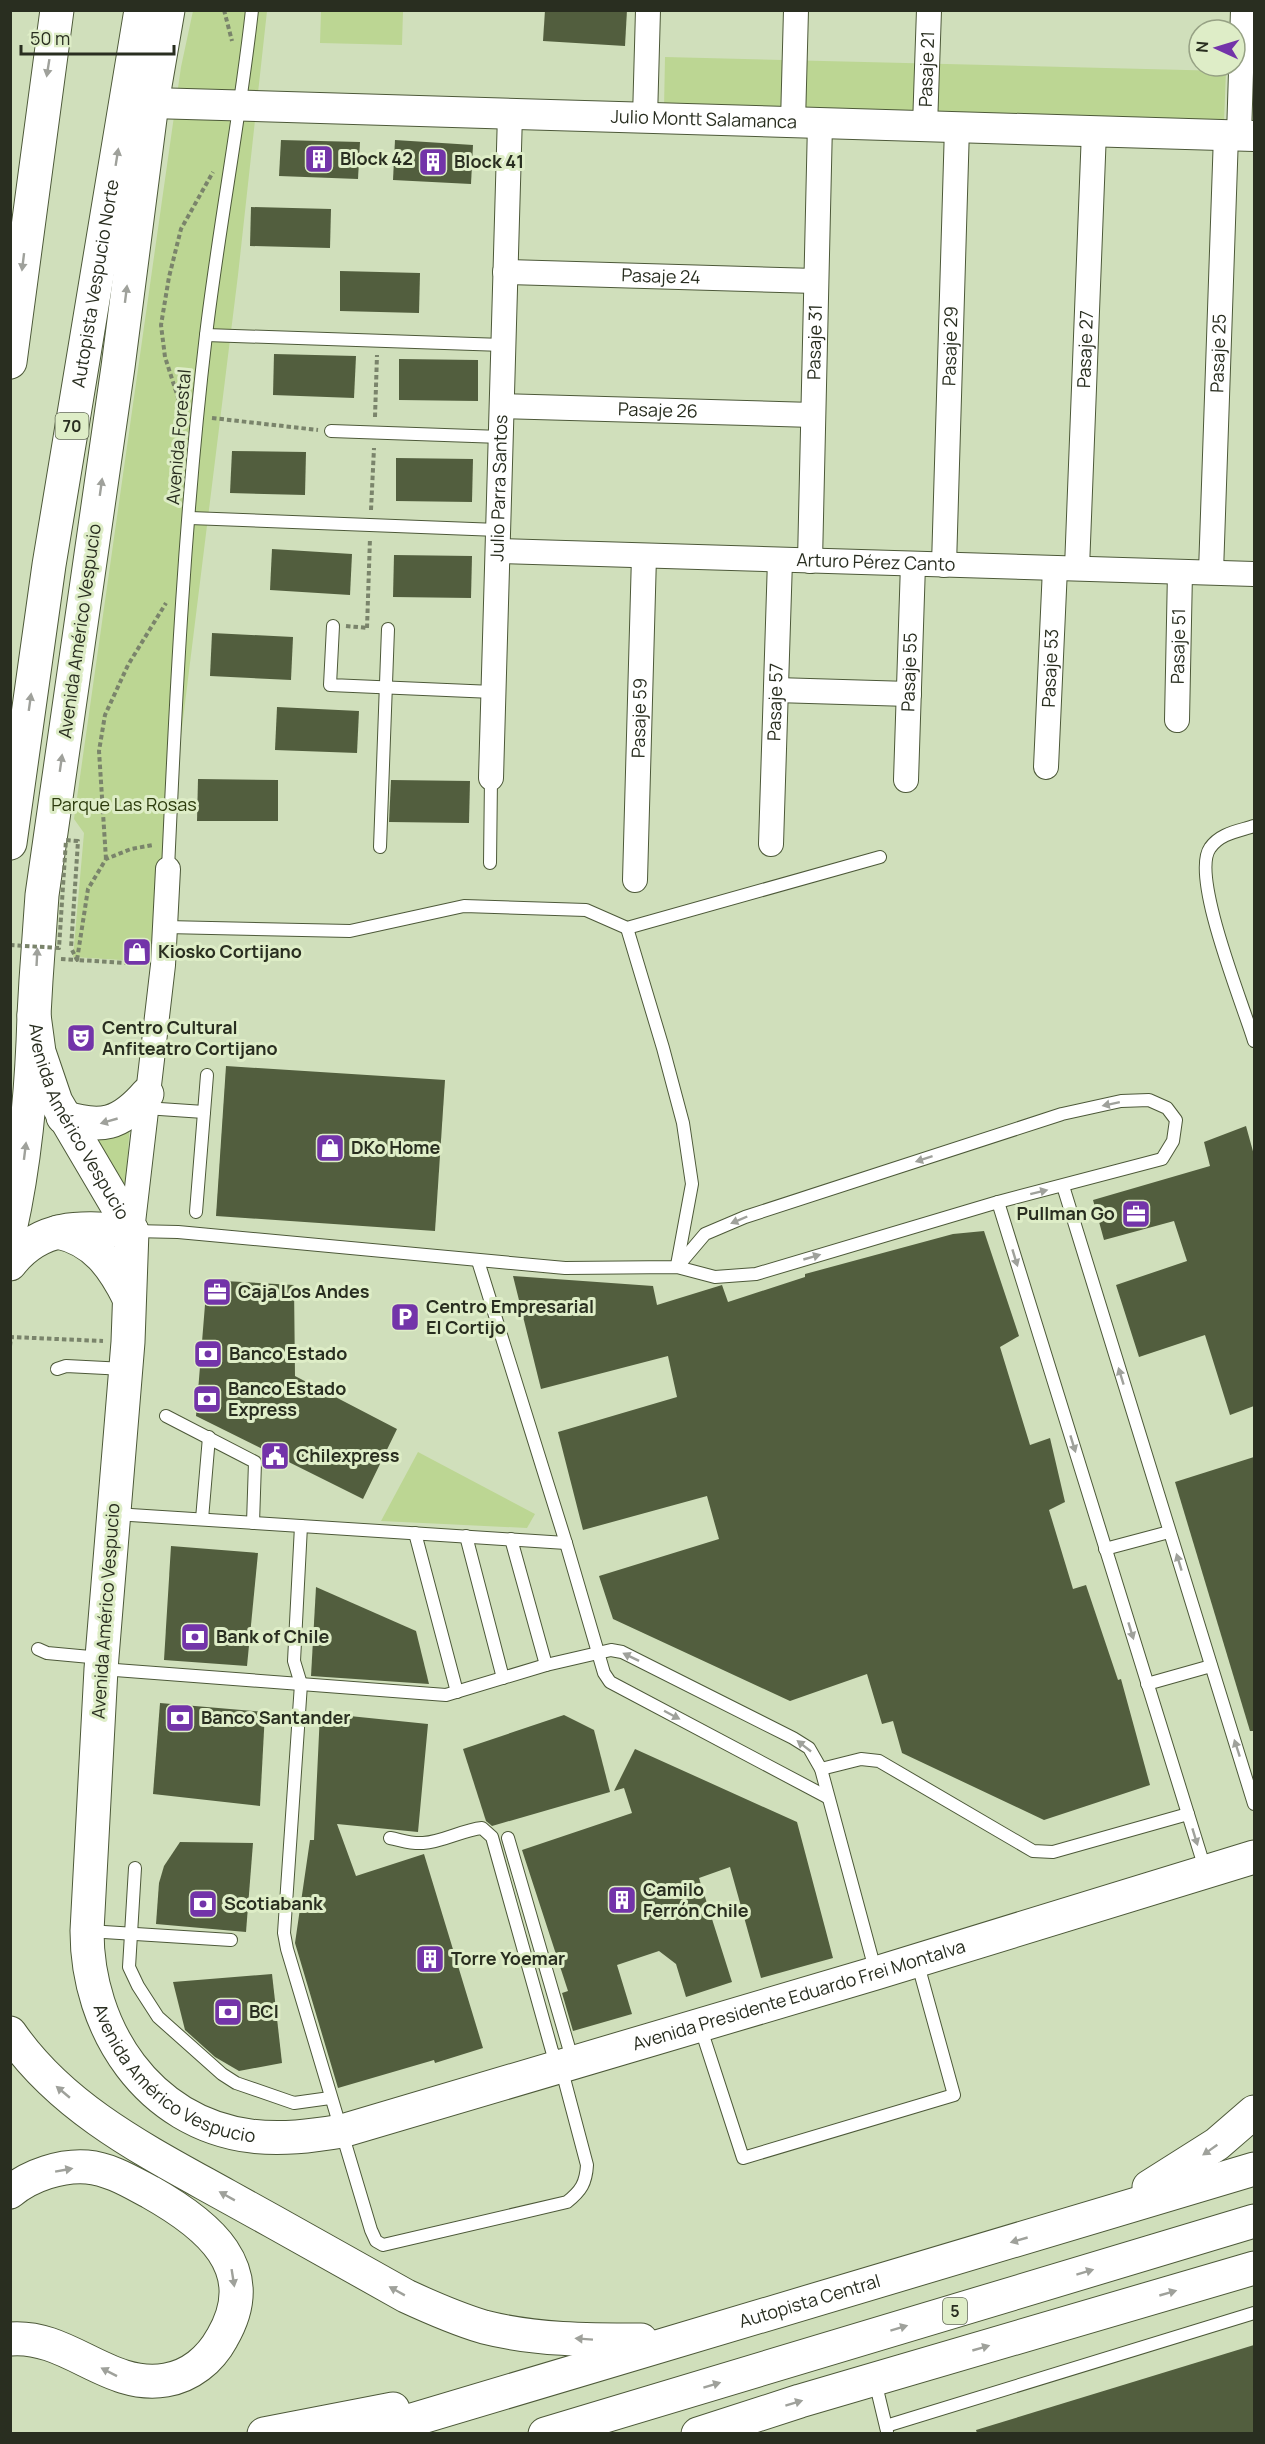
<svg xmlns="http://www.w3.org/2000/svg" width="1265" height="2444" viewBox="0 0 1265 2444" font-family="Manrope,sans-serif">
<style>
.green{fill:#bcd693}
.building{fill:#525e3e}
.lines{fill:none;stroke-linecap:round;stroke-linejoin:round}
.service-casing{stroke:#4d5939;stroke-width:14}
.minor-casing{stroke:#4d5939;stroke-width:26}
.tertiary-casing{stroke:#4d5939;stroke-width:32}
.secondary-casing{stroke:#4d5939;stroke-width:35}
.motorway-casing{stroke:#4d5939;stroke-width:35}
.path{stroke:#7a846b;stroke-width:4;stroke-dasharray:4.5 3;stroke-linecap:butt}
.service{stroke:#fff;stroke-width:12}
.minor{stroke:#fff;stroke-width:24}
.tertiary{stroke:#fff;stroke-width:30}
.secondary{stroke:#fff;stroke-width:33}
.motorway{stroke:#fff;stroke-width:33}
.path-bridge{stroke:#7a846b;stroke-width:4;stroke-dasharray:4.5 3;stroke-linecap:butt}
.oneway{fill:#9fa19b}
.labels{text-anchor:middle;stroke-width:6;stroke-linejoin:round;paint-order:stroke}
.shield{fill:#deedc7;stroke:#5f6752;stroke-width:1.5}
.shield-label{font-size:16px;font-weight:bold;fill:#292e20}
.street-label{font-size:18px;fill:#292e20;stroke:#deedc7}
.poi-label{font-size:18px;font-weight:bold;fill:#292e20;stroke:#deedc7;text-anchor:start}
.park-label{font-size:18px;fill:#2d3c0d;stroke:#deedc7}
</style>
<rect width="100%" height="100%" fill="#d0dfbb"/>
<g class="green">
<polygon points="193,11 267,11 238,275 153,962 73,957 84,833 74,819 181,67"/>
<polygon points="321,11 403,11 402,45 320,43"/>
<polygon points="665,57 1226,71 1224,122 664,109"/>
<polygon points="130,1121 125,1199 88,1134"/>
<polygon points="418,1452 535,1514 527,1528 381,1521"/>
</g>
<g class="building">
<polygon points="545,10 627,10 625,46 543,41"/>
<polygon points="281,140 360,142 358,179 279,176"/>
<polygon points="395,140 473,145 471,184 393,180"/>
<polygon points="251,207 331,209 330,248 250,246"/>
<polygon points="340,271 420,273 419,313 340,311"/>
<polygon points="274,354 356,356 354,398 273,395"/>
<polygon points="399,359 478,360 478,401 399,400"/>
<polygon points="232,451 306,452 305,495 230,493"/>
<polygon points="396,458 473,459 472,502 396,501"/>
<polygon points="272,549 352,554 350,595 270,590"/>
<polygon points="394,555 472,556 471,598 393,597"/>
<polygon points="212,633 293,637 291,680 210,676"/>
<polygon points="277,707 359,711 357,753 275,750"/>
<polygon points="198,779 278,780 278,821 197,821"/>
<polygon points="391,780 470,781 469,823 389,822"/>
<polygon points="226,1066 445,1080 435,1231 216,1216"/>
<polygon points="1246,1126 1254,1155 1254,1406 1230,1415 1205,1335 1139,1357 1116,1285 1187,1261 1174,1221 1104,1240 1093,1200 1210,1166 1204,1142"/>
<polygon points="984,1231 1019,1336 1000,1347 1030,1445 1050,1438 1065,1502 1049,1510 1073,1589 1086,1585 1118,1680 1121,1679 1150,1785 1044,1820 902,1753 893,1721 882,1724 867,1674 790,1701 613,1619 599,1576 719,1539 707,1496 583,1530 558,1432 677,1397 668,1356 541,1389 513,1276 653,1286 657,1305 722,1285 728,1302 805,1277 805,1274 953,1234"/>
<polygon points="207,1280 294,1285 295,1376 397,1429 363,1499 196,1416"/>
<polygon points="1254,1457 1254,1731 1250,1731 1175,1482"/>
<polygon points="171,1546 258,1553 247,1666 164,1660"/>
<polygon points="316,1587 416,1631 429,1684 311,1676"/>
<polygon points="160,1703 265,1712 260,1806 153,1794"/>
<polygon points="320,1713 428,1724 418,1832 337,1824 356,1876 424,1854 483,2048 435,2063 434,2060 338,2088 295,1943 310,1840 314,1840"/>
<polygon points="564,1715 594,1730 610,1792 492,1826 486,1821 463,1749"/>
<polygon points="635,1749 797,1822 833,1958 761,1978 730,1867 699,1878 732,1982 686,1997 676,1964 659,1951 617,1965 632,2014 573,2031 562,1993 568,1991 522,1850 632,1813 624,1788 614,1791"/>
<polygon points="180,1842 253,1843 246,1932 156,1924 159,1883 164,1866"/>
<polygon points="272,1974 282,2063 239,2071 215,2057 185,2030 173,1982"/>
<polygon points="1254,2345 1254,2433 977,2433 976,2430"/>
</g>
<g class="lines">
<g class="service-casing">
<g id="service">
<polyline points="206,335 503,345"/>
<polyline points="331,431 501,437"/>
<polyline points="190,518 498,530"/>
<polyline points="333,626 330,685 493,692"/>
<path d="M1254 826C1239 831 1220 833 1210 848 1190 876 1244 1007 1254 1041"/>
<polyline points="380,847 388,629"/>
<polyline points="490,863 491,778"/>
<path d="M168 869C176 691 185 512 206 335 219 226 240 119 252 10"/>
<polyline points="166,927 350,931 464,906 586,910 627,928 880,857"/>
<polyline points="627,928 663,1048 683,1123 692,1184 677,1265"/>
<polyline points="145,1108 204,1112"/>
<polyline points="1063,1186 1254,1804"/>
<polyline points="998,1202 1206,1872"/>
<polyline points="196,1212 207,1075"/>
<polyline points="133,1231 178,1232 565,1268 677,1267 715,1277 756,1274 998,1202 1162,1159 1173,1141 1176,1120 1167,1108 1149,1100 1121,1101 1062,1114 745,1217 705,1234 677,1267"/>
<polyline points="478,1261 566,1543 604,1673 610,1682 827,1797"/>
<polyline points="57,1369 66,1366 125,1369"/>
<polyline points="166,1416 255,1462 253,1523"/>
<polyline points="115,1514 566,1543"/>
<polyline points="202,1519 209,1437"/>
<path d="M301 1526 294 1661 301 1684 284 1933 287 1949 371 2230 376 2241 383 2245 567 2202C581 2191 586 2183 587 2165L561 2067 552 2051 492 1837 482 1828C462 1830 443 1842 423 1843 411 1844 401 1840 390 1838"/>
<polyline points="415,1533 457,1692"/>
<polyline points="466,1536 503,1678"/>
<polyline points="511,1539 546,1665"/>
<polyline points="1105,1549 1169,1532"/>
<polyline points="38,1649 47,1653 101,1658"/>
<polyline points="102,1669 446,1695 546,1665 611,1650 622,1652 793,1738 809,1748 821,1769 876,1973"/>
<polyline points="1147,1684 1211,1666"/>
<polyline points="821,1769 861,1759 879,1761 1033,1851 1053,1852 1188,1814"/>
<polyline points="508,1838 573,2062"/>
<polyline points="135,1868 129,1967 138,1986 158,2017 222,2074 236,2083 294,2103 330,2098"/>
<polyline points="88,1931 231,1940"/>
<polyline points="700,2026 743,2158 954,2095 917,1961"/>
<polyline points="875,2381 887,2431"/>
<polyline points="886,2426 1254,2313"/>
</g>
</g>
<g class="minor-casing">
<g id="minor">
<polyline points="645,118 648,10"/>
<polyline points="793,122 796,10"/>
<path id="s1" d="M925 126 929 10"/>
<polyline points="1239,135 1243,10"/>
<path id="s2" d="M505 272 816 281"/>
<path id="s3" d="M502 406 813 415"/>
<path id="s4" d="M498 551 1254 574"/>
<path id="s5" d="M810 561 820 123"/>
<path id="s6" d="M944 565 957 127"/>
<path id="s7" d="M1077 568 1094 131"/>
<path id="s8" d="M1211 572 1226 135"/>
<polyline points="776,690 909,694"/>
<path id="s9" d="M1177 720 1180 572"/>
<path id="s10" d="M1046 767 1055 568"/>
<path id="s11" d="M491 778 510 114"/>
<path id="s12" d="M906 780 913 564"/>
<path id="s13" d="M771 844 780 560"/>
<path id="s14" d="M635 880 644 556"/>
<polyline points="132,1231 163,965 168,869"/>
</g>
</g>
<g class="tertiary-casing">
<g id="tertiary">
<path id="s15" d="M152 103 1254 136"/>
</g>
</g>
<g class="secondary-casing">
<g id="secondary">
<path id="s16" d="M168 10 152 103 118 367 42 895 36 980 34 1015 39 1052 56 1102 132 1231 128 1342 101 1669 87 1931C87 2029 148 2123 251 2136 281 2140 312 2136 342 2131L876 1973 1254 1857"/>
<path d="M63 1117C101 1129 120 1125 147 1094"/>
<polyline points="698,2434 800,2401 1254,2268"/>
</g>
</g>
<g class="motorway-casing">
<g id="motorway">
<polyline points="10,362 57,10"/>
<path id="s17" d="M10 843 49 565 141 10"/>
<path d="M10 1230C26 1158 32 1088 34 1015"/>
<path d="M58 1232C95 1240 113 1266 129 1298"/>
<path d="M10 1264C42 1222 85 1228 132 1231"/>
<path d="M10 2033C63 2110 148 2152 227 2196 287 2229 347 2263 406 2296 432 2308 457 2319 484 2327 535 2340 589 2340 641 2340"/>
<polyline points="1149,2187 1217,2144 1254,2112"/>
<path d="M10 2192C30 2175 62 2165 87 2167 110 2169 131 2182 150 2192 207 2224 263 2268 222 2338 210 2360 190 2376 166 2380 108 2390 68 2334 10 2339"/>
<polyline points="264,2434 393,2409"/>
<path id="s18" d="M365 2434 1254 2169"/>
<polyline points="545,2434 1254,2221"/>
</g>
</g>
<g class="path">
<polyline points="224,10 232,41"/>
<polyline points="181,407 165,357 161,325 169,277 181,229 213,172"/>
<polyline points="375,417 377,355"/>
<polyline points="212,418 318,430"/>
<polyline points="371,510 374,448"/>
<polyline points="346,626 368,628"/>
<polyline points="367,628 370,538"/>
<polyline points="106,859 99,751 105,715 128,665 166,603"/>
<polyline points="61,959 77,960 71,948"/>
<polyline points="144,964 77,960 88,889 106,859 131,849 153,845"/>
<polyline points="10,1346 11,1337 103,1341"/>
</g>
<use href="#service" class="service"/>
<use href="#minor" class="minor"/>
<use href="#tertiary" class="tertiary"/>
<use href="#secondary" class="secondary"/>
<use href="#motorway" class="motorway"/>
<polyline class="path-bridge" points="10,945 59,948 66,840 78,841 71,948"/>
</g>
<defs><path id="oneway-solid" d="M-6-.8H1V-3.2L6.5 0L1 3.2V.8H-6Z" transform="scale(1.5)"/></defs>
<g class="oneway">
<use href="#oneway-solid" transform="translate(48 68) rotate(99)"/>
<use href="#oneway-solid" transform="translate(117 157) rotate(-81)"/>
<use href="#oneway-solid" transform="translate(23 262) rotate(97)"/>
<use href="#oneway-solid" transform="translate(126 294) rotate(-83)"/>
<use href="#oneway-solid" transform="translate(101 487) rotate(-82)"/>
<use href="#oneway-solid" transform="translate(30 702) rotate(-82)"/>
<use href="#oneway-solid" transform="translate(61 763) rotate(-82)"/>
<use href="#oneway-solid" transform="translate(37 957) rotate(-87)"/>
<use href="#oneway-solid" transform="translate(1111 1104) rotate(168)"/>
<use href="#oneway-solid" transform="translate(109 1121) rotate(164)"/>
<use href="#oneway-solid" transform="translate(25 1151) rotate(-83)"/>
<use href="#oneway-solid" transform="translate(924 1159) rotate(162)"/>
<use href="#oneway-solid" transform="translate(1039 1192) rotate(-14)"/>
<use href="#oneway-solid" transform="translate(739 1220) rotate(157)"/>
<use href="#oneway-solid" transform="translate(812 1257) rotate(-16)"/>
<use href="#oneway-solid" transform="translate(1015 1258) rotate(73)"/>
<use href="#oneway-solid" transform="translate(1121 1376) rotate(-107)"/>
<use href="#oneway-solid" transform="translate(1073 1444) rotate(73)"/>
<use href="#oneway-solid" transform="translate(1179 1562) rotate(-107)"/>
<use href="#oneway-solid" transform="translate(1131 1631) rotate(73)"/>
<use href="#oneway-solid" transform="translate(631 1657) rotate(-154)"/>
<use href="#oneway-solid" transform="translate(672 1715) rotate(28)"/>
<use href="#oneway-solid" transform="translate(804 1746) rotate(-142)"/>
<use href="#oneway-solid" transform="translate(1237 1748) rotate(-108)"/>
<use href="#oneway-solid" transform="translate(1195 1837) rotate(73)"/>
<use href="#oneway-solid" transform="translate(63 2092) rotate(-140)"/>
<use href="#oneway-solid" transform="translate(1210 2150) rotate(145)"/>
<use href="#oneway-solid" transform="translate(64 2170) rotate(-10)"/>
<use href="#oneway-solid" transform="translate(227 2196) rotate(-151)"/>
<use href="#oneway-solid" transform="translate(1019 2240) rotate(164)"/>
<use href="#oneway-solid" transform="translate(1085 2272) rotate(-17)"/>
<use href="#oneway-solid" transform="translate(233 2278) rotate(81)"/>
<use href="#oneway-solid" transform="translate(397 2291) rotate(-151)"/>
<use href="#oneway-solid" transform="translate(1168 2293) rotate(-16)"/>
<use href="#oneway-solid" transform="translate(899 2328) rotate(-17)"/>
<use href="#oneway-solid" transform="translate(584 2339) rotate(-176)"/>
<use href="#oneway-solid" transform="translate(981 2348) rotate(-16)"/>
<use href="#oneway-solid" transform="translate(109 2372) rotate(-153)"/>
<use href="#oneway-solid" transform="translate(712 2385) rotate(-17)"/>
<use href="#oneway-solid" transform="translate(794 2403) rotate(-17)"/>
</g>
<defs>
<g id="building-square" transform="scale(1.5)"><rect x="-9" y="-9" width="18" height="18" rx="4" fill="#7334a9" stroke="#deedc7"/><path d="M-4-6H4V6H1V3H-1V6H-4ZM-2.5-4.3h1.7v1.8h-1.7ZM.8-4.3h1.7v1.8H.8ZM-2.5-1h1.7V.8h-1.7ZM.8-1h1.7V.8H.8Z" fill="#fff"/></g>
<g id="shop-square" transform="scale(1.5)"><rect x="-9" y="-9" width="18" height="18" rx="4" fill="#7334a9" stroke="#deedc7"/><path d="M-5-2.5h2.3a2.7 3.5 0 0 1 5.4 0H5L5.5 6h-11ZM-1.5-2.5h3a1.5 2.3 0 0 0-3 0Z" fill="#fff"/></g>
<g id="theatre-square" transform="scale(1.5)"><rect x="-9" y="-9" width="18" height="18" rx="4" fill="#7334a9" stroke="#deedc7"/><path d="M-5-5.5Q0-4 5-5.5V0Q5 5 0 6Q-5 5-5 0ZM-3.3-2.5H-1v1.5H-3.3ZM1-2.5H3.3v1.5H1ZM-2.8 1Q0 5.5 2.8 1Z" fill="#fff"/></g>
<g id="office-square" transform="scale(1.5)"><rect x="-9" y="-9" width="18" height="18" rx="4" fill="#7334a9" stroke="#deedc7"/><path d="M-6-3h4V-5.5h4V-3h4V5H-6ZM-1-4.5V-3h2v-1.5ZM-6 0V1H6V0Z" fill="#fff"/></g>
<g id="parking-square" transform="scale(1.5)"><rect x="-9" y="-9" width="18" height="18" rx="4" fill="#7334a9" stroke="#deedc7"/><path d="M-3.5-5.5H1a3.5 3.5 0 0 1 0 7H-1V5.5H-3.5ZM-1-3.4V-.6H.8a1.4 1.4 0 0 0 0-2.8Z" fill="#fff"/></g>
<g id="bank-square" transform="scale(1.5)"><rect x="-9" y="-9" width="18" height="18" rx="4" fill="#7334a9" stroke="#deedc7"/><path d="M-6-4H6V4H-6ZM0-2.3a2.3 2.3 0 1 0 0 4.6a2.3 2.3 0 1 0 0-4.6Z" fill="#fff"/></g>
<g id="civic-square" transform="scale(1.5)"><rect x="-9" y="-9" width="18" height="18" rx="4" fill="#7334a9" stroke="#deedc7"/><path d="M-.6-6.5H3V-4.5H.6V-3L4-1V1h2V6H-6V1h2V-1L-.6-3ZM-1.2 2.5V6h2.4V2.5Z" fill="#fff"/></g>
</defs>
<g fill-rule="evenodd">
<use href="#building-square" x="319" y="159"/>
<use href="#building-square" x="433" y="162"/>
<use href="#shop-square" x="137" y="952"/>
<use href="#theatre-square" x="81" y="1038"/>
<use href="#shop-square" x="330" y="1148"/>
<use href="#office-square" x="1136" y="1214"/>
<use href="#office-square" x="217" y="1292"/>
<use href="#parking-square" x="405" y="1317"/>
<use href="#bank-square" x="208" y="1354"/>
<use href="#bank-square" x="207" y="1399"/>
<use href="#civic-square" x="275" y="1456"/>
<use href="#bank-square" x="195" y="1637"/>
<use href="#bank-square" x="180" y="1718"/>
<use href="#building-square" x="622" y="1900"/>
<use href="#bank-square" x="203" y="1904"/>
<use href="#building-square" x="430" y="1959"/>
<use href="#bank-square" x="228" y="2012"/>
</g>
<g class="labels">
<g class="shield">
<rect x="55.5" y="413" width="33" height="26" rx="4.5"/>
<rect x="943" y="2298" width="24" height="26" rx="4.5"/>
</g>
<g class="shield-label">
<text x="72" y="432">70</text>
<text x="955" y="2317">5</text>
</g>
<g class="street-label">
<text dy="6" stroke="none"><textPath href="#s1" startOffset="57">Pasaje 21</textPath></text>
<text dy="6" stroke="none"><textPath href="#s15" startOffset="552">Julio Montt Salamanca</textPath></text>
<text dy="6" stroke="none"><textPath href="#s2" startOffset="156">Pasaje 24</textPath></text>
<text dy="6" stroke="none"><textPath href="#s17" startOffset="566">Autopista Vespucio Norte</textPath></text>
<text dy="6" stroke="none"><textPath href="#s5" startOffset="219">Pasaje 31</textPath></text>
<text dy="6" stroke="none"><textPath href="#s6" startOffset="219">Pasaje 29</textPath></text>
<text dy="6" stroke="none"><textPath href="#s7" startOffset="219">Pasaje 27</textPath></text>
<text dy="6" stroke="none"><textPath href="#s8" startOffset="219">Pasaje 25</textPath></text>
<text dy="6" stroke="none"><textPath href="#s3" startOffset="156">Pasaje 26</textPath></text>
<text transform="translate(179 437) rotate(-85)" y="6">Avenida Forestal</text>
<text dy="6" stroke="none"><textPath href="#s11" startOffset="290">Julio Parra Santos</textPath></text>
<text dy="6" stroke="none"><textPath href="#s4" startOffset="378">Arturo Pérez Canto</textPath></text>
<text transform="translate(80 631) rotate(-82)" y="6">Avenida Américo Vespucio</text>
<text dy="6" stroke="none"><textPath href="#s9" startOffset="74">Pasaje 51</textPath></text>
<text dy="6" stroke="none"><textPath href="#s10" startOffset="99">Pasaje 53</textPath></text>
<text dy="6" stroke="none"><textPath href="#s12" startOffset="108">Pasaje 55</textPath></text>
<text dy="6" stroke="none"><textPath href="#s13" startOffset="142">Pasaje 57</textPath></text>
<text dy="6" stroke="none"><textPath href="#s14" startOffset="162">Pasaje 59</textPath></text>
<text dy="6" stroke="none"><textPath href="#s16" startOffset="1131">Avenida Américo Vespucio</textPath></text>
<text transform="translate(106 1611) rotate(-86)" y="6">Avenida Américo Vespucio</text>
<text dy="6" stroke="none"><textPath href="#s16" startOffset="2811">Avenida Presidente Eduardo Frei Montalva</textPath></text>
<text dy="6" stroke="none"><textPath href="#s16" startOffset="2139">Avenida Américo Vespucio</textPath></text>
<text dy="6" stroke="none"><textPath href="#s18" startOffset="464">Autopista Central</textPath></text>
</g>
<g class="poi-label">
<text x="340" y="165">Block 42</text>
<text x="454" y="168">Block 41</text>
<text x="158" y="958">Kiosko Cortijano</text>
<text x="102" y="1034">Centro Cultural<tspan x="102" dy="21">Anfiteatro Cortijano</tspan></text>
<text x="351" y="1154">DKo Home</text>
<text x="1115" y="1220" text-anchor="end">Pullman Go</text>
<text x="238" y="1298">Caja Los Andes</text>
<text x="426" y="1313">Centro Empresarial<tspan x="426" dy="21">El Cortijo</tspan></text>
<text x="229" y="1360">Banco Estado</text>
<text x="228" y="1395">Banco Estado<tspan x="228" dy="21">Express</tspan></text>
<text x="296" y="1462">Chilexpress</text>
<text x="216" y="1643">Bank of Chile</text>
<text x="201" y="1724">Banco Santander</text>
<text x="643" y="1896">Camilo<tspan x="643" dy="21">Ferrón Chile</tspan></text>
<text x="224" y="1910">Scotiabank</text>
<text x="451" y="1965">Torre Yoemar</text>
<text x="249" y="2018">BCI</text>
</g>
<g class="park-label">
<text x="124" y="811">Parque Las Rosas</text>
</g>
</g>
<rect width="1265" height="2444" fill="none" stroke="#292e20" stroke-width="24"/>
<g transform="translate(1217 48) rotate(274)"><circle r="28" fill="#deedc7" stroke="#96a184" stroke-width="1.5"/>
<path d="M0-4.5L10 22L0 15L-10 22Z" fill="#7334a9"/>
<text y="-9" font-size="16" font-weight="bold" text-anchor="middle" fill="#292e20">N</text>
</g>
<path d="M21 45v9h153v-9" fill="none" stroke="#292e20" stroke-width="3"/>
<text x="30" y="45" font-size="18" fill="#292e20" stroke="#deedc7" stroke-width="4.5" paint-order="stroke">50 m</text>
</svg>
